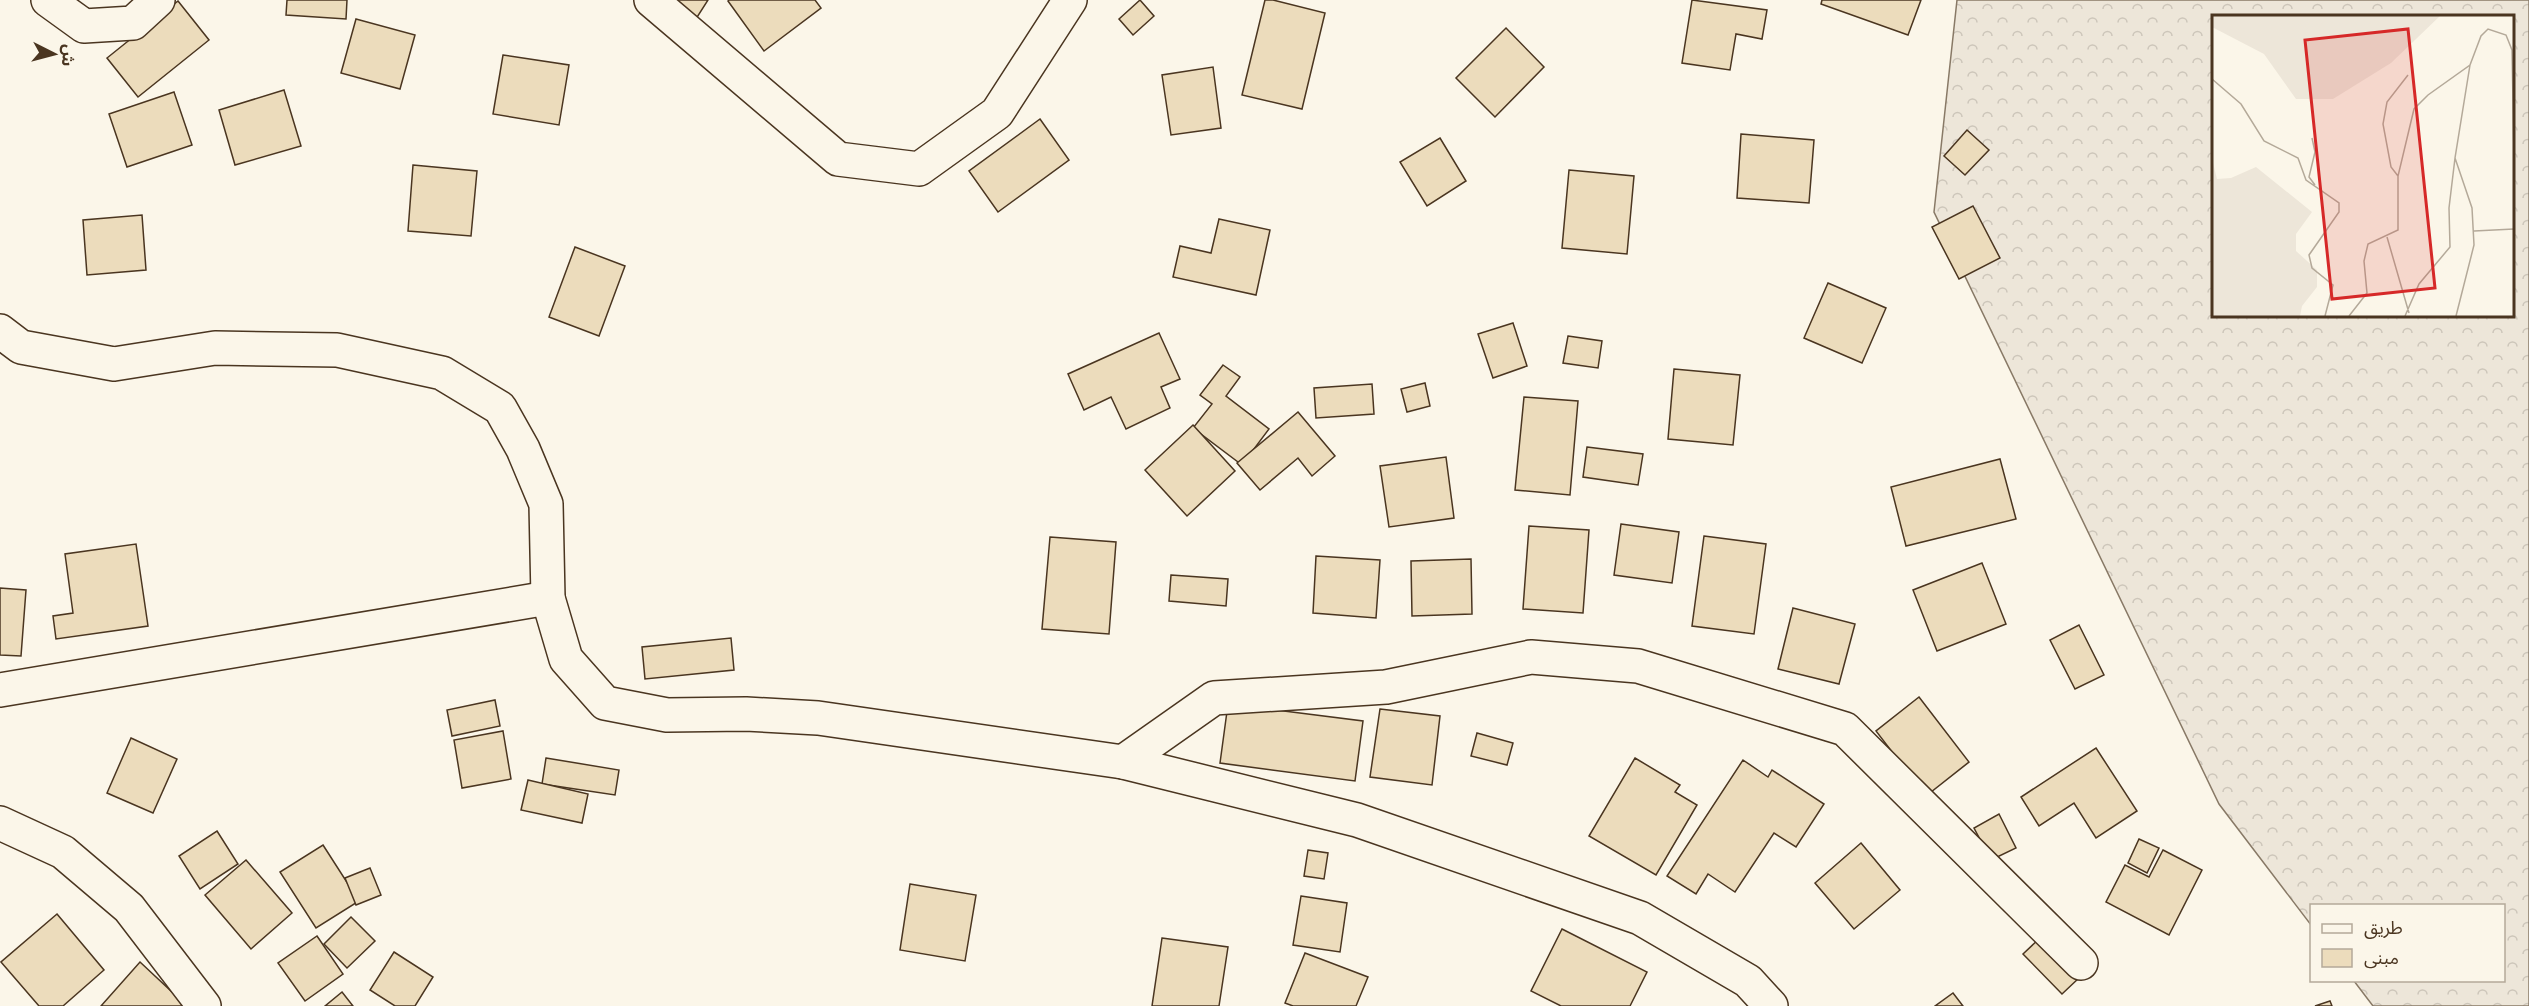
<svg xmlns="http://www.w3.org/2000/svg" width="2529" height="1006" viewBox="0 0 2529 1006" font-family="Literata,'Noto Sans Arabic',serif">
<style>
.forest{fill:url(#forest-crowns);stroke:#887966;stroke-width:1.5;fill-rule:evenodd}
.building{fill:#ecdcbc;stroke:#4a3520;stroke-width:1.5}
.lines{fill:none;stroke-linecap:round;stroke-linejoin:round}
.minor-casing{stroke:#4a3520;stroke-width:36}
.secondary-casing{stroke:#4a3520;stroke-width:36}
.minor{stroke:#fbf6e9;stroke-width:33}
.secondary{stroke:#fbf6e9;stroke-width:33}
.inset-road{fill:none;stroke:#b4a999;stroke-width:1.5}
.view{fill:#d62828;fill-opacity:0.15;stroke:#d62828;stroke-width:3}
.inset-edge{fill:none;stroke:#4a3520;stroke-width:3}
</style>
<defs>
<pattern id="forest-crowns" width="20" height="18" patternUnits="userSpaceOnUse" patternTransform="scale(1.5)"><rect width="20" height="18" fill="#ede6d9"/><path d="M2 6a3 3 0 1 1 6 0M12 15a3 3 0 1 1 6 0" fill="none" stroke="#cdc6ba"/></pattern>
</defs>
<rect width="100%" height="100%" fill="#fbf6e9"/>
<path class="forest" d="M1957 0H2529V1006H2373L2354 981 2504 980V906H2312L2311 925 2219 804 1934 212ZM2214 16H2512V315H2214Z"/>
<g class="building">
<polygon points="287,0 347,0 346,19 286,15"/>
<polygon points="658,0 708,0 694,22"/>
<polygon points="729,0 815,0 821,8 764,51 728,1"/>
<polygon points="1140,0 1154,16 1133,35 1119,19"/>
<polygon points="1265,0 1273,0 1325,13 1302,109 1242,95"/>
<polygon points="1692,0 1767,10 1762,39 1736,34 1730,70 1682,63"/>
<polygon points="1822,0 1921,0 1908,35 1821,4"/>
<polygon points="178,1 209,40 138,97 107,58"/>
<polygon points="356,19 415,35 400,89 341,73"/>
<polygon points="1506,28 1544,67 1495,117 1456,78"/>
<polygon points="503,55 569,65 559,125 493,114"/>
<polygon points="1213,67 1221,128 1171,135 1162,75"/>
<polygon points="284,90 301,146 235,165 219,110"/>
<polygon points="174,92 192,145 127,167 109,114"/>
<polygon points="1040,119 1069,160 998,212 969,171"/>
<polygon points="1967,130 1989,150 1965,175 1944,156"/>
<polygon points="1741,134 1814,140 1809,203 1737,198"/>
<polygon points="1440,138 1466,181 1427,206 1400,162"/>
<polygon points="413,165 477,171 471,236 408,231"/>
<polygon points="1569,170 1634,176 1627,254 1562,248"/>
<polygon points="1973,206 2000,258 1959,279 1932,227"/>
<polygon points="142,215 146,270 87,275 83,220"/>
<polygon points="1219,219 1270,230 1256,295 1173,277 1180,246 1211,253"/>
<polygon points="575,247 625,266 599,336 549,317"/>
<polygon points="1828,283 1886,308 1862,363 1804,338"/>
<polygon points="1513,323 1527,366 1493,378 1478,334"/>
<polygon points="1159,333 1180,379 1161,387 1170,408 1126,429 1111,397 1084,410 1068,374"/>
<polygon points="1568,336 1602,341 1598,368 1563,363"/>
<polygon points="1223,365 1240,377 1226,396 1269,429 1242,465 1193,428 1212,404 1200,395"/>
<polygon points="1674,369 1740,375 1733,445 1668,439"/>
<polygon points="1425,383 1430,406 1407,412 1401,389"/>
<polygon points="1372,384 1374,414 1316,418 1314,388"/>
<polygon points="1524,397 1578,401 1570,495 1515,490"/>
<polygon points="1298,412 1335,456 1312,476 1298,458 1260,490 1237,463"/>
<polygon points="1193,425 1235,471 1187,516 1145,470"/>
<polygon points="1587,447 1643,454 1638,485 1583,477"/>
<polygon points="1446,457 1454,518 1389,527 1380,466"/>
<polygon points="2000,459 2016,519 1906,546 1891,487"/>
<polygon points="1621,524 1679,532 1672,583 1614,575"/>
<polygon points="1529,526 1589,530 1583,613 1523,609"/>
<polygon points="1704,536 1766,544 1754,634 1692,626"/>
<polygon points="1050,537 1116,542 1109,634 1042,629"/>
<polygon points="136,544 148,626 56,639 53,616 73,613 65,554"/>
<polygon points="1316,556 1380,560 1376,618 1313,613"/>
<polygon points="1471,559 1472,614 1412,616 1411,561"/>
<polygon points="1982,563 2006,624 1937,651 1913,590"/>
<polygon points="1171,575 1228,579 1226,606 1169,601"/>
<polygon points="0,588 26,590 21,656 0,655"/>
<polygon points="1793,608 1855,624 1839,684 1778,669"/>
<polygon points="2079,625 2104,675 2075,689 2050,640"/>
<polygon points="731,638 734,670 645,679 642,647"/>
<polygon points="1919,697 1969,762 1926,796 1876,731"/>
<polygon points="495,700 500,726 452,736 447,710"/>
<polygon points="1228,704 1363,721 1355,781 1220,763"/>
<polygon points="1380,709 1440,716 1432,785 1370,777"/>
<polygon points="503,731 511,779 462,788 454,740"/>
<polygon points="1477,733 1513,743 1507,765 1471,756"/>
<polygon points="131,738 177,759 153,813 107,793"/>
<polygon points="2096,748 2137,811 2096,838 2074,803 2039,826 2021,797"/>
<polygon points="546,758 619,770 615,795 542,784"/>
<polygon points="1635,758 1680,785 1675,792 1697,805 1656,875 1589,836"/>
<polygon points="1743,760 1768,777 1772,770 1824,804 1796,847 1774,833 1735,892 1708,874 1696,894 1667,876"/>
<polygon points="528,780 588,794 582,823 521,810"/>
<polygon points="1999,814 2016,848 1991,860 1974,828"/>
<polygon points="217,831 238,864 200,889 179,856"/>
<polygon points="2139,839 2159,848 2147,873 2128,863"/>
<polygon points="1861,843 1900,890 1854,929 1815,883"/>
<polygon points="323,845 359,901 316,928 280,872"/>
<polygon points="1308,850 1328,853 1324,879 1304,876"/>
<polygon points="2163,850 2202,870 2169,935 2106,902 2125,865 2149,877"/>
<polygon points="246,860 292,913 251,949 205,895"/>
<polygon points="370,868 381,895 356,905 345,878"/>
<polygon points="910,884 976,895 965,961 900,950"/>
<polygon points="1301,896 1347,903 1340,952 1293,945"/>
<polygon points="57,914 104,970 63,1006 39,1006 1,962"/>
<polygon points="351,917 375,941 347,968 324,944"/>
<polygon points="1562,929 1647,972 1630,1006 1561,1006 1531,991"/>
<polygon points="317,936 343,974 305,1001 278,963"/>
<polygon points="2041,937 2080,977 2062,994 2023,954"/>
<polygon points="1162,938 1228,947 1219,1006 1152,1006"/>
<polygon points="394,952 433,977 415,1006 395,1006 370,990"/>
<polygon points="1305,953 1368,977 1356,1006 1293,1006 1285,1003"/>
<polygon points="140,962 187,1006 101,1006"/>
<polygon points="342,992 353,1006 325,1006"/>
<polygon points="1953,993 1963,1006 1935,1006"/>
<polygon points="2330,1001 2332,1006 2315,1006"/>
</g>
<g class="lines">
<g class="minor-casing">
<g id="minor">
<polyline points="48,0 84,26 133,23 158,0"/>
<polyline points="651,0 838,159 919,169 997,113 1070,0"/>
<polyline points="0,690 548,598"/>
<polyline points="1123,762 1214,698 1386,687 1531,657 1638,666 1845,729 2081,963"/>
<polyline points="0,823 63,852 129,908 204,1006"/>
</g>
</g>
<g class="secondary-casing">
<polyline id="secondary" points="0,331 21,347 114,364 215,348 337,350 442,373 500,408 523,449 546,504 548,598 566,659 605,703 667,715 746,714 818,718 1123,762 1357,820 1640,918 1748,981 1771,1006"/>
</g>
<use href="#minor" class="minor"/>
<use href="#secondary" class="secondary"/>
</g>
<g transform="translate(2212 15)">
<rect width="302" height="302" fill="#fbf6e9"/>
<path d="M0 0H229L179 48 121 84H84L52 39 0 12ZM0 144 5 164 19 163 44 152 100 197 84 219V236L105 255V272L90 291 88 301H0Z" fill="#ede6d9"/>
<path class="inset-road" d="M0 64 29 89 52 126 86 143 94 165 127 188V197L97 240 100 253 121 270 113 301M100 123 103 137 97 162 103 170M186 161 179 152 171 109 175 87 196 60M262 216 302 214M175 222 197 298M137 301 155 278 152 246 156 229 186 215V161L202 94 216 80 258 50 269 21 276 14 294 20 300 35 302 141M193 301 207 269 238 232 237 193 243 143M244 301 262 230 260 193 243 143 258 50"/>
<path class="view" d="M196 14 223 273 120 284 93 25Z"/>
<rect width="302" height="302" class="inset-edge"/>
</g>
<rect x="2310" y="904" width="195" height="78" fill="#fbf6e9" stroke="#b4a999" stroke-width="1.5"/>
<rect x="2322" y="924" width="30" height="9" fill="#fbf6e9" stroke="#b4a999" stroke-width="1.5"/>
<text x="2364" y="934" font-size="18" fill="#4a3520">طريق</text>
<rect x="2322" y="949" width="30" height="18" fill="#ecdcbc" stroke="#b4a999" stroke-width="1.5"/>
<text x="2364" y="964" font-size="18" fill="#4a3520">مبنى</text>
<g transform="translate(54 54) rotate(96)" stroke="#fbf6e9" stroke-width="4.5" paint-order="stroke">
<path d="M0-4.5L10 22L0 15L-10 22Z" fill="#4a3520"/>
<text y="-9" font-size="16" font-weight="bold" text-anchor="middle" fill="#4a3520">ش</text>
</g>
</svg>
